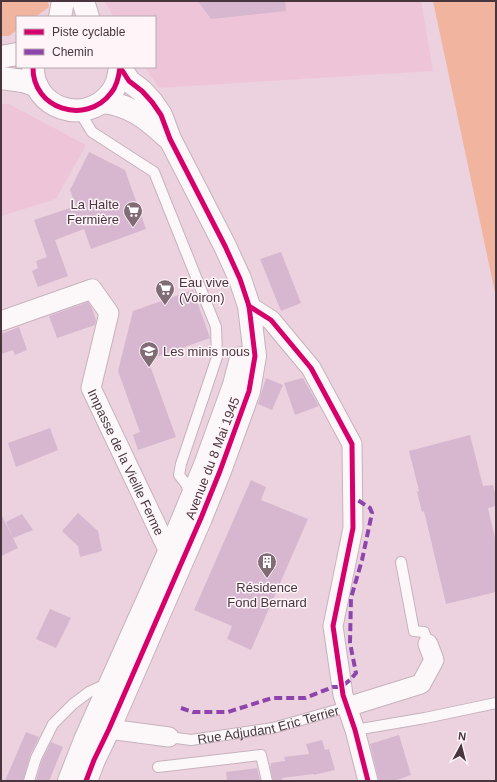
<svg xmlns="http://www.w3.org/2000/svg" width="497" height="782" viewBox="0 0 497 782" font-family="Arial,sans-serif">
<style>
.built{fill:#eec5d8}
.green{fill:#f0b49f}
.building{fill:#d6b7cf}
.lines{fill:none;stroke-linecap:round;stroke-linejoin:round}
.service-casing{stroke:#c6b2bc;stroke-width:12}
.minor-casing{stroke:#c6b2bc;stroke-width:21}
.primary-casing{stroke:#c6b2bc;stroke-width:24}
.service{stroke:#fcf8fa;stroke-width:10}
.minor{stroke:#fcf8fa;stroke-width:19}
.primary{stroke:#fcf8fa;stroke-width:22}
.quiet{stroke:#8e44ad;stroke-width:4;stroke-dasharray:8 4;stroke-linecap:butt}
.cycleway-casing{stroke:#fff5f9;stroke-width:8}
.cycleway{stroke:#d6006c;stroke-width:5}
.labels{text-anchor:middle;stroke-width:3;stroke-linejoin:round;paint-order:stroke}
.poi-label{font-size:13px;fill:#48353e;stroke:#fff5f9;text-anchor:start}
.street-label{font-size:13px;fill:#48353e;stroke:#fff5f9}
</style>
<rect width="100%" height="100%" fill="#ecd2de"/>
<g class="built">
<polygon points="104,1 421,1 433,71 159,88 145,67 155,67 155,17 114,17"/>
<polygon points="1,104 9,104 86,145 56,199 1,216"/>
</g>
<g class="green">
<polygon points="1,1 48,1 49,7 35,17 17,17 17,30 9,36 1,36"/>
<polygon points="433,1 496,1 496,297"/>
</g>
<g class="building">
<polygon points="198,1 285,1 286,11 211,19"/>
<polygon points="89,152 125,170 146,229 91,249 84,229 55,240 68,276 38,287 32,271 38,268 36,261 47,257 34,220 76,206 70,190"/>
<polygon points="281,252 301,303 281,311 260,259"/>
<polygon points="193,290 210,338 148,360 176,437 138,450 133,435 140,432 118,371 133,311"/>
<polygon points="88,302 92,308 96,320 95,325 57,338 49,316"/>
<polygon points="19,327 27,350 15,355 13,350 1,354 1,334"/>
<polygon points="266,378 283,385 272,410 258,404"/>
<polygon points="303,378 319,406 295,415 284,383"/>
<polygon points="50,428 58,450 16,467 8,443"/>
<polygon points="470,435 483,486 493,485 496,496 496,506 488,508 496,542 496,592 446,604 424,511 422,512 417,492 419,491 409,451"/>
<polygon points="251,480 266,487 261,500 308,519 251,650 227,639 232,626 194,610"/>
<polygon points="78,513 98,531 102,551 80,557 78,546 62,531"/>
<polygon points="1,514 18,548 1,556"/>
<polygon points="22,514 33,530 13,538 6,522"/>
<polygon points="50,609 71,618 56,648 36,639"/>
<polygon points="26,732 39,737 30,756 23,781 5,781"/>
<polygon points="399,735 411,775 394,781 379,781 370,744"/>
<polygon points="322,740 325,750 329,749 335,770 314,775 314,774 282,778 283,781 273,781 270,766 271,766 271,763 285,761 284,757 309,754 306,744"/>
<polygon points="51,742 63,747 49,781 36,781 42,760"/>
<polygon points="257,768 260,781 227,781 226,772"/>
</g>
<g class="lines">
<g class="service-casing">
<g id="service">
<polyline points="79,111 92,132 154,172 216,327 217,357 181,464 179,475 186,484 191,496"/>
<polyline points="401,562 414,631 424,632 428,644"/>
<polyline points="355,730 425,718 496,703"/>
<path id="s1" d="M169 737 191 740 273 728 347 707"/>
<polyline points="158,767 261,755 267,781"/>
<polyline points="29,781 36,758 53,724 73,704 89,692 102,686 107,686"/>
</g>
</g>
<g class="minor-casing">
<g id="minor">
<polyline points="249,306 271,320 311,368 352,444 353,528 333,626 343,695 355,730 368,781"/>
<path id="s2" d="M1 321 92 289 109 313 91 388 169 552 178 557"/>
<polyline points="347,707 421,684 434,660 428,644"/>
<polyline points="96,723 109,729 169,737"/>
</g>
</g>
<g class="primary-casing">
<g id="primary">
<polyline points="83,1 88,17"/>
<polyline points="60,17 63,1"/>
<polyline points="1,57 17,54"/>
<path d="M33 67C32 109 86 126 111 93 117 86 119 76 120 67"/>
<polyline points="1,78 23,81 37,86"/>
<path d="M103 102C131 105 147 119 167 137"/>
<polyline points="69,781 85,740 169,552 205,465 234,385 241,358"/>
<polyline points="86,781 94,760 109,729 201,518 220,471 249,391 255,356 249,306 240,279 225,246 170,139 161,115 152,102 142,91 129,81 120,67"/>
</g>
</g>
<use href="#service" class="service"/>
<use href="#minor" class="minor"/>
<use href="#primary" class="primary"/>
<polyline class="quiet" points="181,708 193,712 228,712 272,698 305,698 333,687 341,687 350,680 356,673 350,643 351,598 362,560 372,513 370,508 353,497"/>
<g class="cycleway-casing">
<g id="cycleway">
<path d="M33 67C32 109 86 126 111 93 117 86 119 76 120 67"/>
<polyline points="249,306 271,320 311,368 352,444 353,528 333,626 343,695 355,730 368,781"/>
<polyline points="86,781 94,760 109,729 201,518 220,471 249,391 255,356 249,306 240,279 225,246 170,139 161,115 152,102 142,91 129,81 120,67"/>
</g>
</g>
<use href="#cycleway" class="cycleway"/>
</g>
<defs>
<g id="supermarket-pin" transform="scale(1)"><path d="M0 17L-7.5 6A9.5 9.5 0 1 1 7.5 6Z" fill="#816c76" stroke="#fff5f9"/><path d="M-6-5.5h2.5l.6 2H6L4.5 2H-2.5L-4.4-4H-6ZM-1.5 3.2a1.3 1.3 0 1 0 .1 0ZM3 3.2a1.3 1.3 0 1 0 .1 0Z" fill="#fff"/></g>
<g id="school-pin" transform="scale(1)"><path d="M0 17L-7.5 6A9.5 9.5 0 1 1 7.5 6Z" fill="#816c76" stroke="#fff5f9"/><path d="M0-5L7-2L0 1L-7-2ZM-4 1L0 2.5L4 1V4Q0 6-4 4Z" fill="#fff"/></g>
<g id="building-pin" transform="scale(1)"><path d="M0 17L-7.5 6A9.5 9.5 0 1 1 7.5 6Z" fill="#816c76" stroke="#fff5f9"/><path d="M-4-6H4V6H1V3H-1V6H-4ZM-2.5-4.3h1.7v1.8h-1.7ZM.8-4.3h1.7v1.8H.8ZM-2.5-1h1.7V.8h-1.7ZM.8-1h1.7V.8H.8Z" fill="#fff"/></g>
</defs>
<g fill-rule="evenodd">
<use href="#supermarket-pin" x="133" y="211"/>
<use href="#supermarket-pin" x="165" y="289"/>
<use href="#school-pin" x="149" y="351"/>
<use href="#building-pin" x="267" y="562"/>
</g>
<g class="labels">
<g class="poi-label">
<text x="119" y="209" text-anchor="end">La Halte<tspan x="119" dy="15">Fermière</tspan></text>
<text x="179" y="287">Eau vive<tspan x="179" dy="15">(Voiron)</tspan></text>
<text x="163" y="356">Les minis nous</text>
<text x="267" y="592" text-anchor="middle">Résidence<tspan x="267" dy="15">Fond Bernard</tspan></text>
</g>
<g class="street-label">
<text transform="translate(212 458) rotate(-69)" y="5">Avenue du 8 Mai 1945</text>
<text dy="5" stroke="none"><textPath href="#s2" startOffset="285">Impasse de la Vieille Ferme</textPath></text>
<text dy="5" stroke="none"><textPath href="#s1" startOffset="101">Rue Adjudant Eric Terrier</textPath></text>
</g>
</g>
<rect width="497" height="782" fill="none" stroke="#48353e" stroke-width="4"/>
<rect x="16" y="16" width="140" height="52" fill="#fff5f9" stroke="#b6a8ae"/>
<rect x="24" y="29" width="20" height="6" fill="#d6006c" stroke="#b6a8ae"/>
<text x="52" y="36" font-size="12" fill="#48353e">Piste cyclable</text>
<rect x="24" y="49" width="20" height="6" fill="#8e44ad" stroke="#b6a8ae"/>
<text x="52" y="56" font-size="12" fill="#48353e">Chemin</text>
<g transform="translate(461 746) rotate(7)" stroke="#fff5f9" stroke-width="3" paint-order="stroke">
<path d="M0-3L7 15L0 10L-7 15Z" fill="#48353e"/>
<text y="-6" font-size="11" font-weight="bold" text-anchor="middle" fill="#48353e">N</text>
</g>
</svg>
